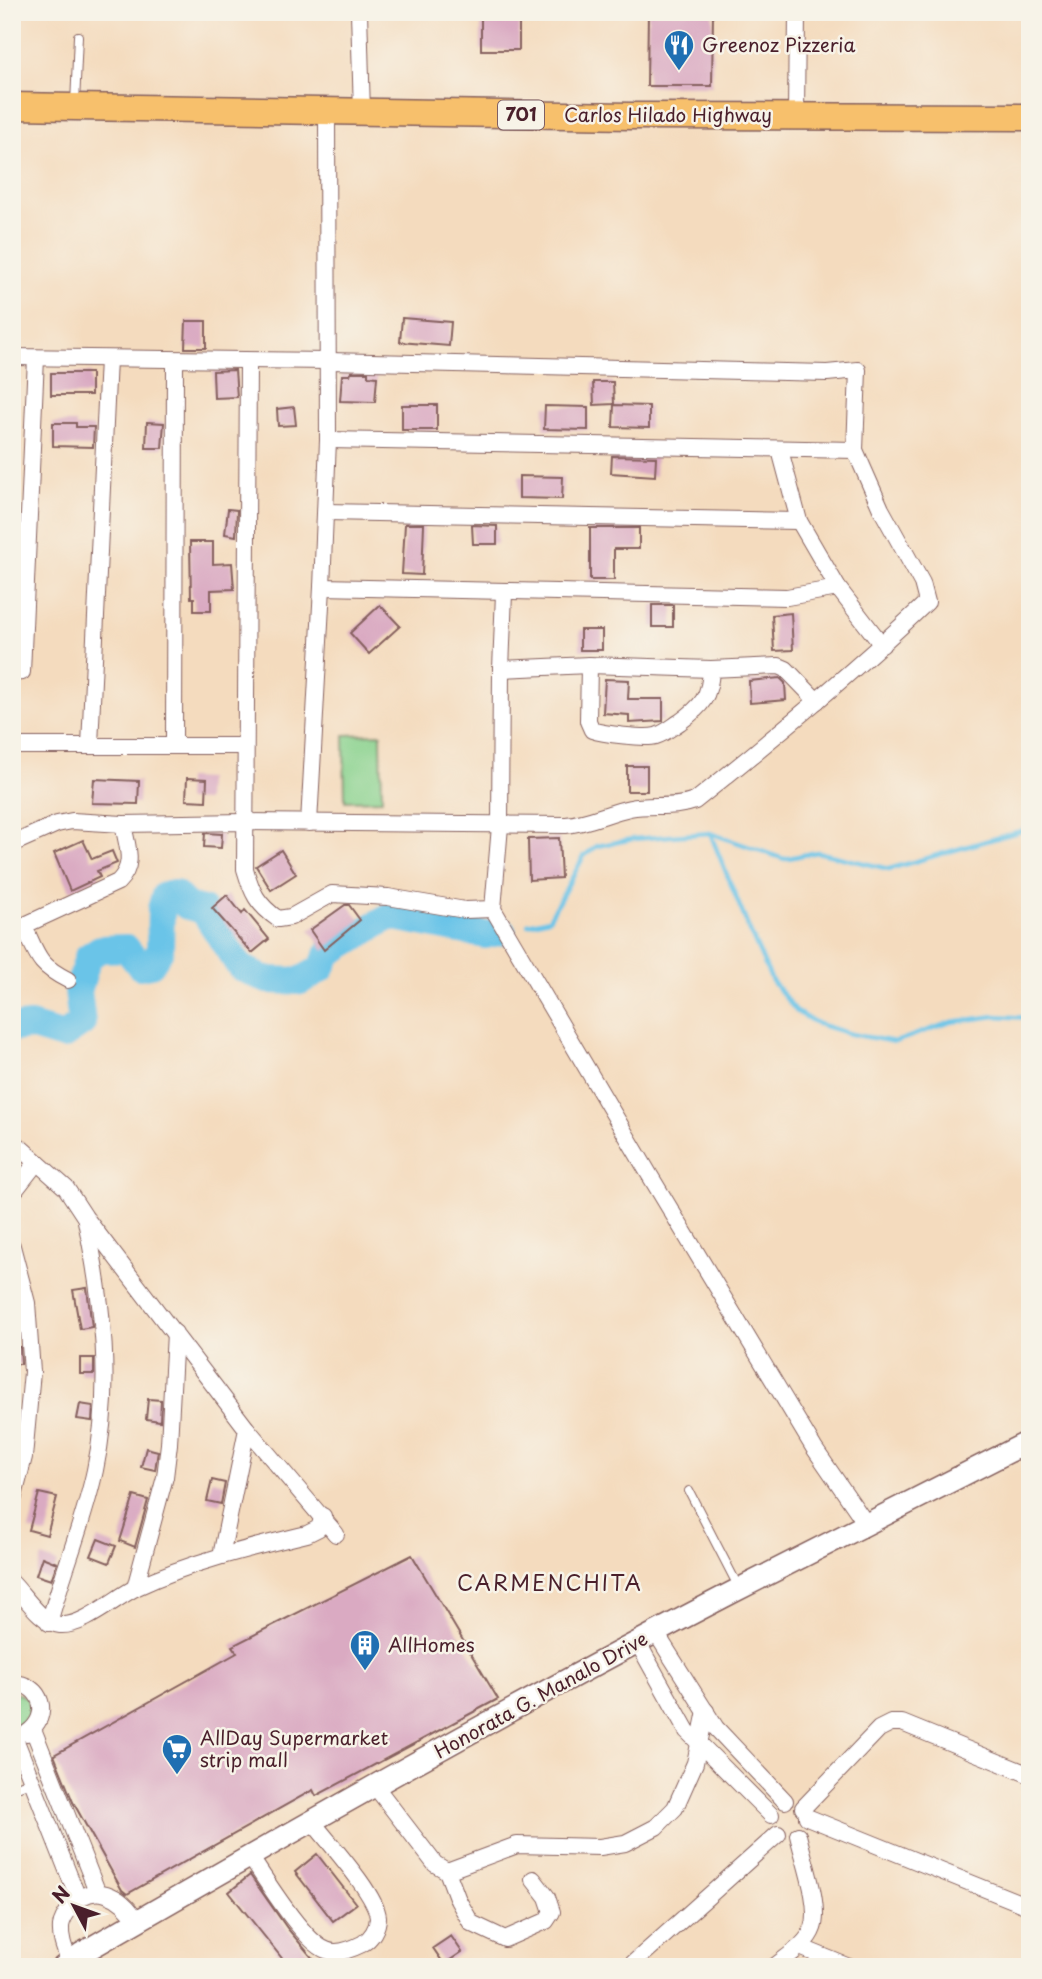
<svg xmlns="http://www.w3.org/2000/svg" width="1042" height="1979" viewBox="0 0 1042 1979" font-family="'Playpen Sans',sans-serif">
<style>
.green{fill:#89d28e;stroke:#6a785c;stroke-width:2}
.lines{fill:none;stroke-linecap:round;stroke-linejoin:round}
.stream{stroke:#6ac4e8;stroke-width:4.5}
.river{stroke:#6ac4e8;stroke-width:28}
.building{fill:#daaac2}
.service-casing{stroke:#86615e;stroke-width:10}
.minor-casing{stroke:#86615e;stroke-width:18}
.tertiary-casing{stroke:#86615e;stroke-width:24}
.primary-casing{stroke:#86615e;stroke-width:29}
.service{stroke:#fff;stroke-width:8}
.minor{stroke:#fff;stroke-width:16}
.tertiary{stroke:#fff;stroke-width:21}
.primary{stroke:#f7c06c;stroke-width:26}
.labels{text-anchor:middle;stroke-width:5;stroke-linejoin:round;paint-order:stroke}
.shield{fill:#f7f3e8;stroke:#7e5f64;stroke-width:2}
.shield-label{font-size:18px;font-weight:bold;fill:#4a1f2b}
.poi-label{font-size:19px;fill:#4a1f2b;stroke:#f7f3e8;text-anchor:start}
.street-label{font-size:19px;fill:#4a1f2b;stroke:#f7f3e8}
.neighbourhood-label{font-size:21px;letter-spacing:2px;fill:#4a1f2b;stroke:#f7f3e8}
</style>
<rect width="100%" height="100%" fill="#f7f3e8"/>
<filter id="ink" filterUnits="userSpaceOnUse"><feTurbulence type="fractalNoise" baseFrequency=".0143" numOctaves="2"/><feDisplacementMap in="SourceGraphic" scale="14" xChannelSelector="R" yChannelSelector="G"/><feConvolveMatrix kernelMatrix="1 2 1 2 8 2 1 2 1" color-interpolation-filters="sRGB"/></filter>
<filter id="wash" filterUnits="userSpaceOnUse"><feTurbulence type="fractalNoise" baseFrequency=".00686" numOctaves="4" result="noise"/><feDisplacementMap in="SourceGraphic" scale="28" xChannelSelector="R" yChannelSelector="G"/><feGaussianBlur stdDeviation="1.57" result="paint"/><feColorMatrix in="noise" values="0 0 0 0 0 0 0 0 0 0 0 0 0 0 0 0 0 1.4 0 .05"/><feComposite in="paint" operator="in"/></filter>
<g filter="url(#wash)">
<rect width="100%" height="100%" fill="#f4dbbe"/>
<g class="green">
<polygon points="381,734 382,800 345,801 344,735"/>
<path d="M16 1693 27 1697 32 1707C32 1720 25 1727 12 1726V1694Z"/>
</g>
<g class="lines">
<g class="stream">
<polyline points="710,833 751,934 772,981 797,1012 818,1024 851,1034 895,1042 951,1022 996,1016 1030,1018"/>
<polyline points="528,924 549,919 584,856 597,846 633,839 710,833 784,859 817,852 889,869 1024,830 1030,820"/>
</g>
<polyline class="river" points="12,1028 30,1026 63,1036 82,1023 78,991 88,957 100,949 126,948 140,966 151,964 160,950 161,909 165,895 175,894 187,906 203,910 240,967 267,980 300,981 321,969 329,953 390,916 486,935 502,931"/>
</g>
<g id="blocks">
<g class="building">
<rect x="481" y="12" width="38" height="38"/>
<polygon points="648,12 713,12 712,86 647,86"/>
<polygon points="402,318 451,322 449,346 400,342"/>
<polygon points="186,321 206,321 206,348 185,348"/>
<polygon points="235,370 237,397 214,398 213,371"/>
<polygon points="351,372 368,372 368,376 377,377 375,402 340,401 342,375 350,375"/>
<rect x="51" y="373" width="40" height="22"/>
<polygon points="593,382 613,382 614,404 594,405"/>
<rect x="402" y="405" width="35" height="25"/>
<polygon points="614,405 649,406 649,428 613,427"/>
<polygon points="545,406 588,407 588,430 544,429"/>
<polygon points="294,407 296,425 278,426 277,409"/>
<polygon points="147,422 164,423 162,448 146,448"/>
<polygon points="53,423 76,423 76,427 94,427 93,447 53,446"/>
<polygon points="612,456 656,457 655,476 611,473"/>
<polygon points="519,476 563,477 562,499 519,498"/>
<polygon points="228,509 237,510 236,536 225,534"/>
<polygon points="405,524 424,524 422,575 402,574"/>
<polygon points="472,525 497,526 497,544 473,544"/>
<polygon points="590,528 639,528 639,549 614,549 614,580 590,580"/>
<polygon points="190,542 213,542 213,564 232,563 234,589 211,590 211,611 194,611 194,598 191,598"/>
<polygon points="380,605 400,626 369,654 350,633"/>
<rect x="652" y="605" width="21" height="22"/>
<polygon points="791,613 793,650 774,651 772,615"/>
<rect x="580" y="630" width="22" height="20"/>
<polygon points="780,678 785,683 786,700 750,703 749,681"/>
<polygon points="605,679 629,680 628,699 663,699 663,721 629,723 629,715 603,713"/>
<rect x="627" y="766" width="20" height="25"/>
<polygon points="187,778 207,779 206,801 186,800"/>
<polygon points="94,779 139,781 138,804 92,803"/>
<polygon points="205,833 222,834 221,848 204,847"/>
<polygon points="559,838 561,878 529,880 528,839"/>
<polygon points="83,840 92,859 112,851 117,863 97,871 100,877 70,891 54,853"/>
<polygon points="281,850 296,874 271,890 256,866"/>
<polygon points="227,895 242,914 245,910 269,939 252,953 212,908"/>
<polygon points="345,905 349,905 360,920 324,950 310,930"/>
<polygon points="87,1288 92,1327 80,1329 73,1290"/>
<polygon points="12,1347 20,1347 21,1364 12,1364"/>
<rect x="80" y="1358" width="14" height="16"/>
<polygon points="148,1399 161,1400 160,1421 146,1419"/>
<polygon points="80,1404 93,1406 92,1421 77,1419"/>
<polygon points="146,1448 158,1451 155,1470 141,1467"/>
<polygon points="212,1480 225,1483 221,1504 207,1501"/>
<polygon points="39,1493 57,1497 47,1535 29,1530"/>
<polygon points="134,1496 148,1500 135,1547 120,1541"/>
<polygon points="98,1539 116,1546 109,1563 91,1556"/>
<polygon points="412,1555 498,1699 316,1796 313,1790 127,1894 122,1890 73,1802 54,1755 237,1653 232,1646"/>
<polygon points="42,1557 57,1563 51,1580 36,1575"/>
<polygon points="317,1854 356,1904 333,1921 295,1872"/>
<polygon points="250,1875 287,1928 320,1967 289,1967 229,1892"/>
<polygon points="451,1936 462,1952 444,1964 433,1948"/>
</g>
</g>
</g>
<g filter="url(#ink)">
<use href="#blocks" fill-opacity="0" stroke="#86615e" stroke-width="2"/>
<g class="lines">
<g class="service-casing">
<g id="service">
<polyline points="75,104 78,36"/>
<polyline points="689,1491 738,1586"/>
<polyline points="12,1789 32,1781"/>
</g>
</g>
<g class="minor-casing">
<g id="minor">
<polyline points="359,12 362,112"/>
<polyline points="796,115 797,12"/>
<path d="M12 357 329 361 827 373 858 370 855 450 881 509 922 583 927 602C854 672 775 737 695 801 674 809 651 804 630 808 607 813 589 823 566 825L245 822 123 824 72 821 57 824 12 844"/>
<path d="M248 362 245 869C252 893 257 904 278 919L291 917 332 894 388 897 465 910 493 909"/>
<polyline points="328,440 855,450"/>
<polyline points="780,450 799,521 838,588 882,645"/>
<polyline points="326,512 799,521"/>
<polyline points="322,587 787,597 838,588"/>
<polyline points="504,593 501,669 500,826 493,909 649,1174 814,1448 867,1525"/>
<path d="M589 665 588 721 592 730C603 734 645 739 656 736 665 733 672 727 680 722 702 706 710 697 711 669"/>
<polyline points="501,669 589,665 711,669 779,666 786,669 817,701"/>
<polyline points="12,673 22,672 36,358"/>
<polyline points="90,745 108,359"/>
<polyline points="174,745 175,361"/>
<polyline points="12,746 244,746"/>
<polyline points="309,823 322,587 328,440 327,111"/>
<path d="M24 926C38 956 37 964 68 980"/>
<path d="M12 931 118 882C136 864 127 847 123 824"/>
<polyline points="12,1140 66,1188 85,1217 247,1429 336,1534"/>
<polyline points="12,1194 37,1162"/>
<polyline points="12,1246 27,1303 32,1372 24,1457 12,1504"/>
<polyline points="221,1556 247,1429"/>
<path d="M12 1583C25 1596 41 1623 60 1625 83 1627 116 1597 137 1587 191 1562 249 1548 307 1534L319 1528 323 1516"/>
<polyline points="135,1588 165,1477 169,1444 175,1333"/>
<path d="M49 1623C63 1571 84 1522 95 1470 113 1387 103 1303 86 1221"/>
<polyline points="656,1633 716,1728 785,1801"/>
<polyline points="638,1643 687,1731 771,1815"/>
<path d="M12 1683C42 1683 52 1716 27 1733"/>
<polyline points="33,1729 97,1891"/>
<polyline points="14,1736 78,1898"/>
<polyline points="375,1786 435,1864 447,1871 517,1845 600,1847 625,1843 656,1827 675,1808 695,1763 706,1711"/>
<polyline points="803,1808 879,1729 891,1723 902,1723 1030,1775"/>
<polyline points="807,1817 1030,1907"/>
<path d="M249 1855C264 1877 303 1941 326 1950 337 1955 352 1949 362 1944 371 1939 378 1928 378 1917 376 1894 328 1842 312 1821"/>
<polyline points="447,1871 458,1900 471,1923 505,1939 546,1921 552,1912 547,1897 533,1879"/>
<polyline points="800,1947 849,1967"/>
<path d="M70 1963C65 1950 60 1939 61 1926 62 1919 67 1912 71 1907 93 1879 122 1896 137 1921"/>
<polyline points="629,1967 778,1834"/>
<path d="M774 1967C787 1956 807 1945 813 1928 821 1906 803 1858 798 1835"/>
</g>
</g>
<g class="tertiary-casing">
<path id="tertiary" d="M63 1967 82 1953C296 1829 511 1707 731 1593 830 1542 930 1492 1030 1441"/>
</g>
<g class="primary-casing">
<polyline id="primary" points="12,106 631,116 1030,117"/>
</g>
<use href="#service" class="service"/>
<use href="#minor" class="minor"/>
<use href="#tertiary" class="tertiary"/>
<use href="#primary" class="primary"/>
</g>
</g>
<defs>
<g id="restaurant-pin" transform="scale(1.575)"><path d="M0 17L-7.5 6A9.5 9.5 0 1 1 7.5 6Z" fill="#1f6fb2" stroke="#f7f3e8"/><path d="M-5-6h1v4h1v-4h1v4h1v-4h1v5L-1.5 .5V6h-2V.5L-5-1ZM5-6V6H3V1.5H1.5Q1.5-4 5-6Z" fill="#fff"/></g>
<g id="building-pin" transform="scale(1.575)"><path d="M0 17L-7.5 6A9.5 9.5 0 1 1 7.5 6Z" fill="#1f6fb2" stroke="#f7f3e8"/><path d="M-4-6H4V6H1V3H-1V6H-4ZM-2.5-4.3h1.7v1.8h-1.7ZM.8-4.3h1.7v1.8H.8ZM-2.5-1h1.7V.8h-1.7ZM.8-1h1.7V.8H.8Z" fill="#fff"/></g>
<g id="supermarket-pin" transform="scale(1.575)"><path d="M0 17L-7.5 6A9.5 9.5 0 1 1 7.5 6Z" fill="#1f6fb2" stroke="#f7f3e8"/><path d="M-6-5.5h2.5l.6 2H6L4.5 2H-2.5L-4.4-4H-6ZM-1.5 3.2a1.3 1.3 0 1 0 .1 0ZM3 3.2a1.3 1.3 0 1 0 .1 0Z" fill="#fff"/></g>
</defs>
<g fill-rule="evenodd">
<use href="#restaurant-pin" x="679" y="45"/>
<use href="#building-pin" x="365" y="1645"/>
<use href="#supermarket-pin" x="177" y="1749"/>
</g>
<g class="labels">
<rect class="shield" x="498" y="100.5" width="46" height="29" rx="5"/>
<g class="shield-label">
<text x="521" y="121">701</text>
</g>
<g class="poi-label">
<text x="702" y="52">Greenoz Pizzeria</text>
<text x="388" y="1652">AllHomes</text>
<text x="200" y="1745">AllDay Supermarket<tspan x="200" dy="22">strip mall</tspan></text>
</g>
<g class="street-label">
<text x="668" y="122">Carlos Hilado Highway</text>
<text transform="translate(541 1695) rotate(-29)" y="7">Honorata G. Manalo Drive</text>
</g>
<g class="neighbourhood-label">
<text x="550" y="1591">CARMENCHITA</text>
</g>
</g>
<rect width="1042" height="1979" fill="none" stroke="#f7f3e8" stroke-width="42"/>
<g transform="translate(74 1906) rotate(311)" stroke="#f7f3e8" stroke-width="5" paint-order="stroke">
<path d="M0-5L12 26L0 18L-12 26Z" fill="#4a1f2b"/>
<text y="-10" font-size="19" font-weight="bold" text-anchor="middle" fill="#4a1f2b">N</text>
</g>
</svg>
